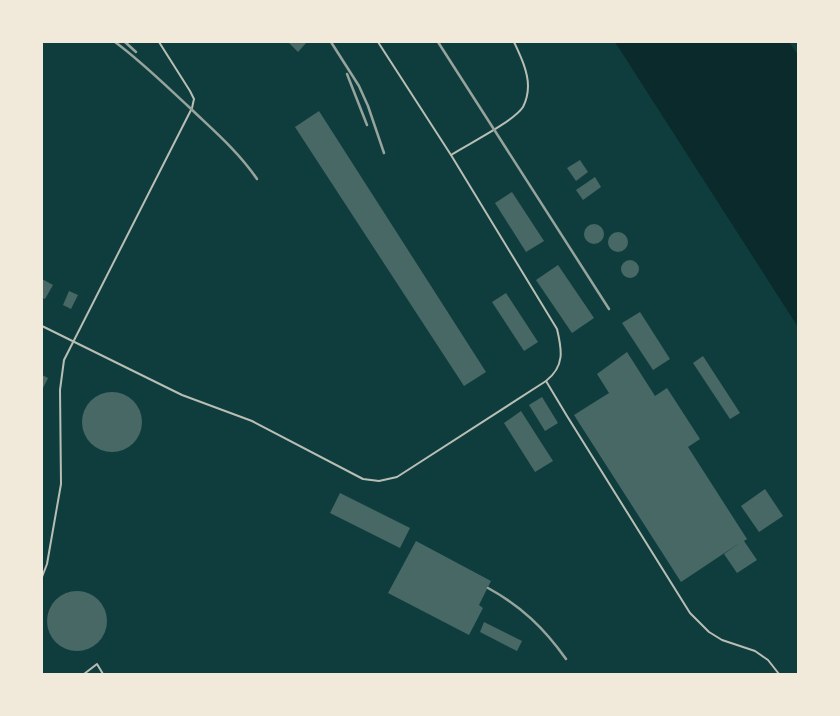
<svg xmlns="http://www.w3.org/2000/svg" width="840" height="716" viewBox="0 0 840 716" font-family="Inter,sans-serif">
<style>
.water{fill:#0a2a2b}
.building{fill:#486865}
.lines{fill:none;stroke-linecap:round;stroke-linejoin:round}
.service{stroke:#b8beb3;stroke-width:2}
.rail{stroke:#97a49c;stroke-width:2.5}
</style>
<rect width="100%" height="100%" fill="#0f3d3e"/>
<polygon class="water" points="615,42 789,42 798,55 798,327"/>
<g class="building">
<polygon points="288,42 307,42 298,52"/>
<polygon points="319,111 486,372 464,386 295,127"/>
<polygon points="580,160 588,172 576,181 567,168"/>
<polygon points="595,177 601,187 583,200 576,190"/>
<polygon points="512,192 544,241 526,252 495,203"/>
<circle cx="594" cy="234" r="10"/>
<circle cx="618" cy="242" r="10"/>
<circle cx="630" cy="269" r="9"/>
<polygon points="558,265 594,318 572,333 536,280"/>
<polygon points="42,279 53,285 45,299 42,298"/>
<polygon points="69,291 78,295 71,309 63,305"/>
<polygon points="506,293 538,342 524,351 492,302"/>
<polygon points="640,312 670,359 653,370 622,323"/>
<polygon points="627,352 655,396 667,388 700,439 688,447 747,539 744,541 757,560 737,573 724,554 741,542 681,582 574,415 609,393 597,374"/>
<polygon points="703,356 740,413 730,419 693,363"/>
<polygon points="42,375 48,378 42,390"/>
<circle cx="112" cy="422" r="30"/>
<polygon points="542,397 558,423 545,431 529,405"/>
<polygon points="521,411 553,461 535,472 504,423"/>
<polygon points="765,489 783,516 759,532 741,506"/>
<polygon points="340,493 410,528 400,548 330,513"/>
<polygon points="416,541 491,581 479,605 483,608 469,635 388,593"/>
<circle cx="77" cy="621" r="30"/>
<polygon points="484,622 522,641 517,651 480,632"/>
</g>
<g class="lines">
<g class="service">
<path d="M451 155C468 144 513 122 523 107 526 101 528 93 528 86 528 71 520 55 514 42"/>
<path d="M42 326 182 395 252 421 363 479 379 481 397 477 546 381C565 366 562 350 557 329L451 155 378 42"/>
<polyline points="546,381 567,416 690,613 709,632 722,640 755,651 768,660 779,674"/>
<polyline points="42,577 47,564 61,484 60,390 64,360 192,108 194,99 190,91 159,42"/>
<polyline points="84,674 97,664 103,674"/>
</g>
<g class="rail">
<path d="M115 42C141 61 165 85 189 107 213 130 238 151 257 179"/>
<polyline points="125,42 136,52"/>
<polyline points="331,42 359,86 368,106 384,153"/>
<polyline points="438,42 609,309"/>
<polyline points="347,74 367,125"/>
<path d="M488 588C521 606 544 628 566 659"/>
</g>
</g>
<rect width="840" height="716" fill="none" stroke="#f1e9da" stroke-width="86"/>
</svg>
